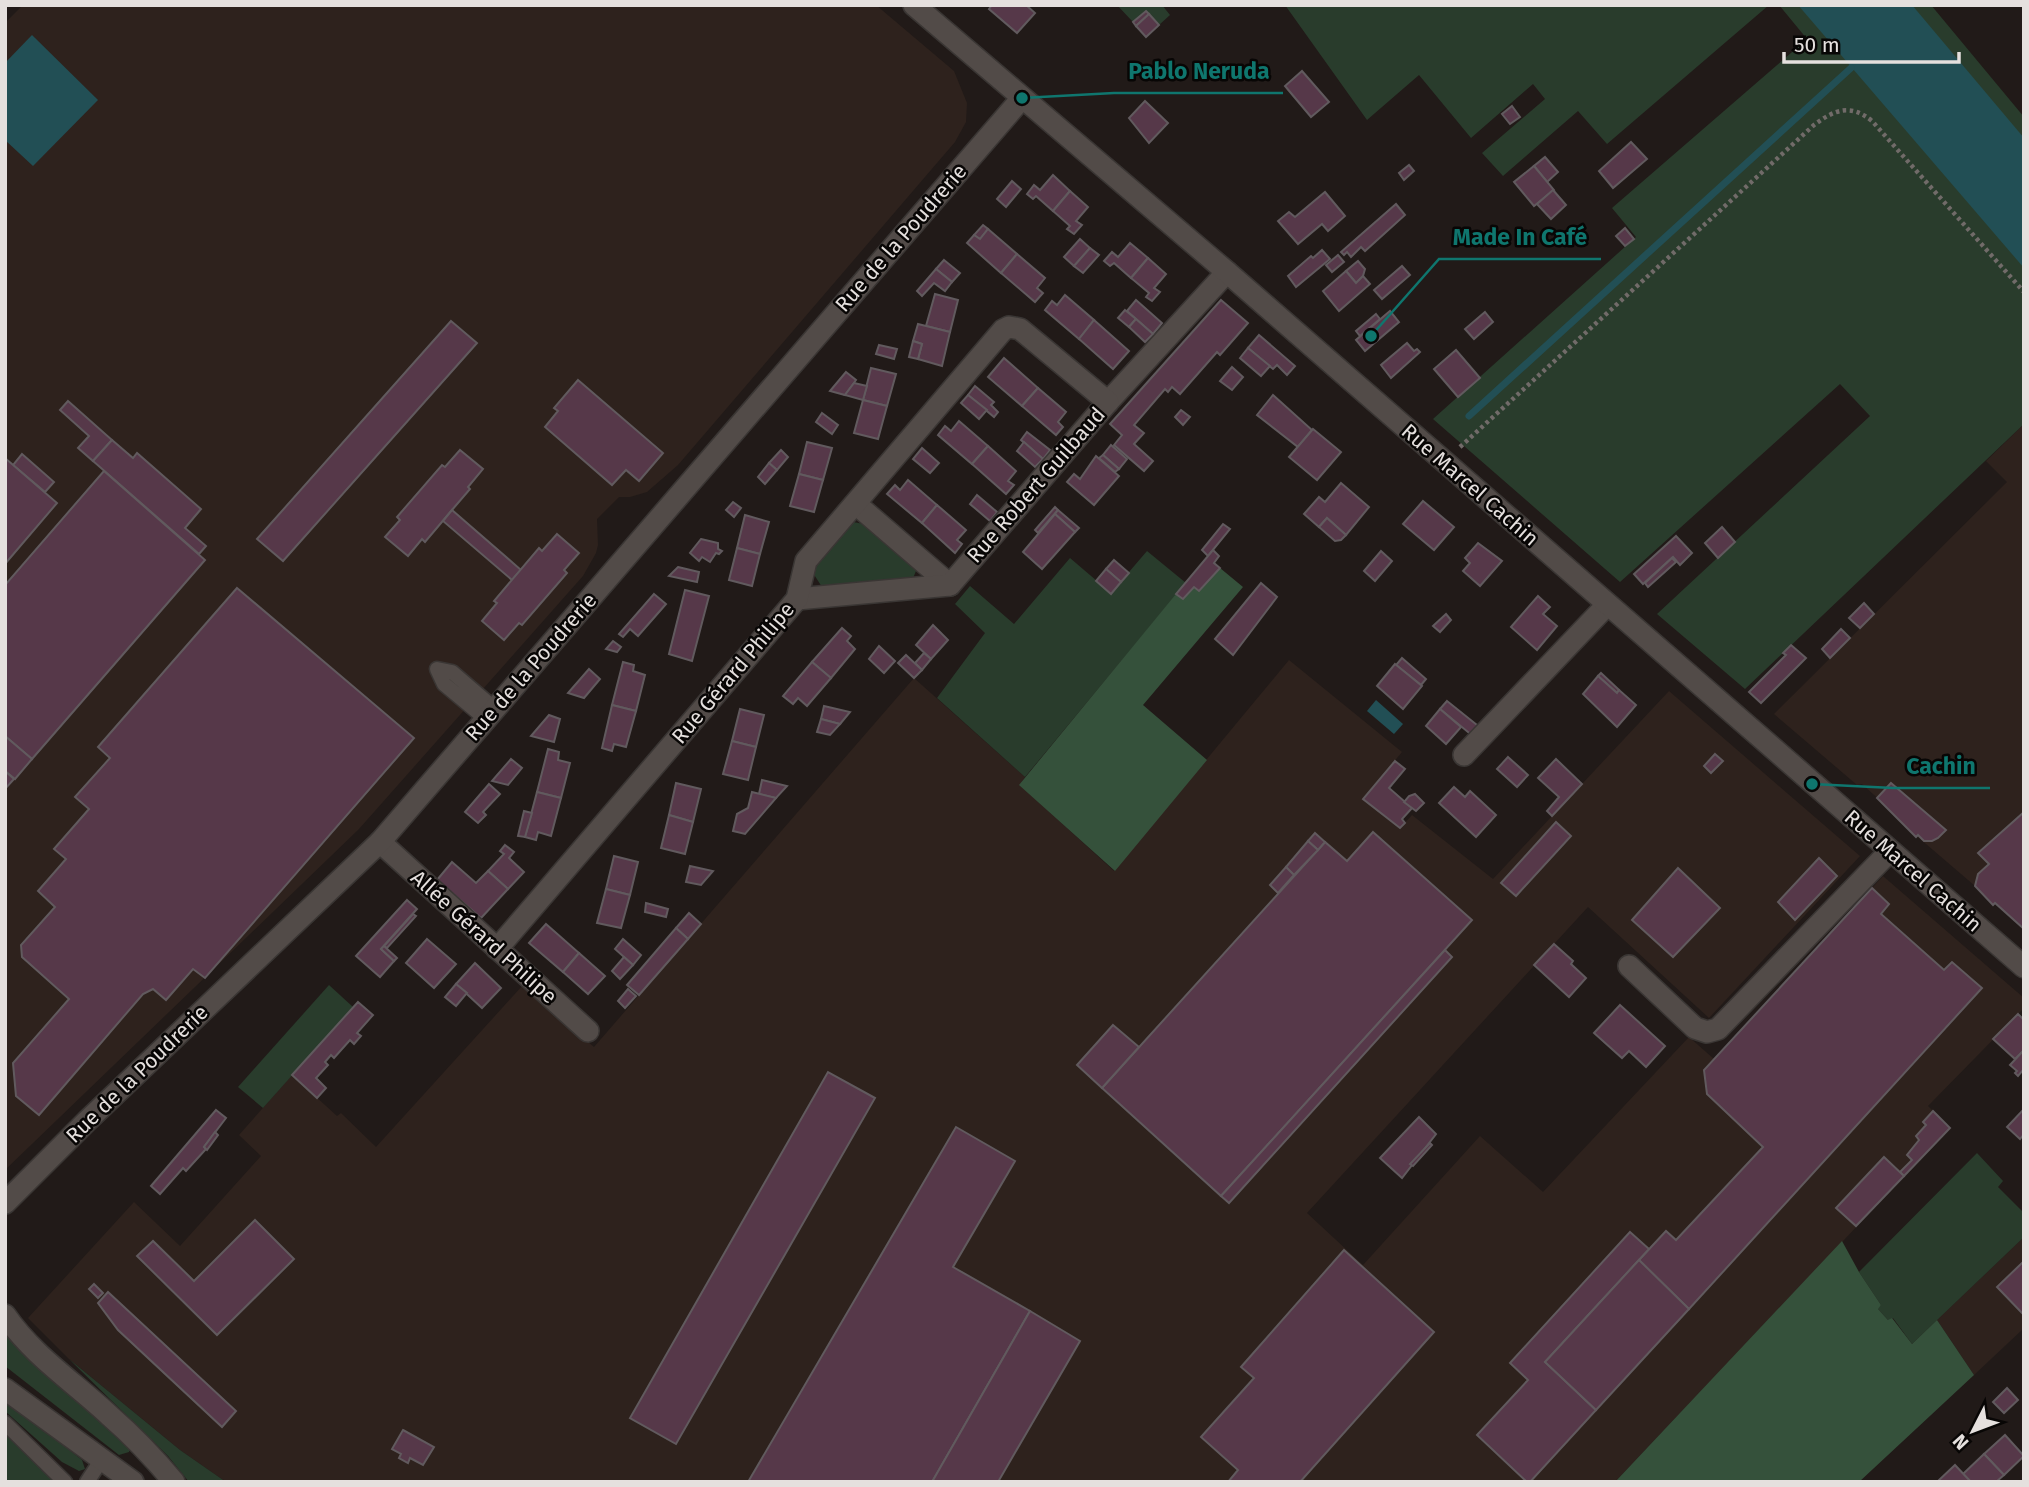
<svg xmlns="http://www.w3.org/2000/svg" width="2029" height="1487" viewBox="0 0 2029 1487" font-family="'Fira Sans',sans-serif">
<style>
.built{fill:#2e221d}
.green{fill:#293c2c}
.forest{fill:#35513b}
.water{fill:#224f55}
.lines{fill:none;stroke-linecap:round;stroke-linejoin:round}
.stream{stroke:#224f55;stroke-width:7}
.building{fill:#563849;stroke:#615a5e;stroke-width:2}
.lane-casing{stroke:#3a3634;stroke-width:17}
.street-casing{stroke:#3a3634;stroke-width:24}
.secondary-casing{stroke:#3a3634;stroke-width:24}
.path{stroke:#716b69;stroke-width:4.5;stroke-dasharray:3.5 3.5;stroke-linecap:butt}
.lane{stroke:#524b48;stroke-width:14}
.street{stroke:#524b48;stroke-width:21}
.secondary{stroke:#524b48;stroke-width:21}
.labels{text-anchor:middle;stroke-width:5;stroke-linejoin:round;paint-order:stroke}
.street-label{font-size:21px;fill:#e5e0de;stroke:#080605}
.leader{fill:none;stroke:#0f766e;stroke-width:2.5}
.callout-dot{fill:#0f766e;stroke:#080605;stroke-width:2.5}
.callout-label{font-size:23px;text-anchor:middle;font-weight:bold;fill:#0f766e;stroke:#080605;stroke-width:5;stroke-linejoin:round;paint-order:stroke}
</style>
<rect width="100%" height="100%" fill="#211a18"/>
<g class="built">
<polygon points="23,5 876,5 954,71 967,103 966,122 955,142 678,465 647,492 630,497 619,497 597,519 598,545 596,553 583,576 359,829 5,1170 5,23"/>
<polygon points="2024,424 2024,929 1996,904 1993,905 1975,886 1905,826 1906,824 1862,784 1857,785 1774,714 2007,482 1986,461"/>
<polygon points="1289,660 1402,752 1363,799 1400,828 1412,815 1493,879 1669,691 1860,856 1709,1018 1588,907 1307,1213 1363,1265 1480,1136 1543,1192 1689,1037 1714,1059 1883,876 2024,998 2024,1008 1928,1106 1950,1128 1615,1482 226,1482 180,1450 69,1359 28,1318 134,1202 180,1246 261,1156 239,1135 292,1075 337,1116 341,1113 376,1147 523,985 594,1047 914,678 1025,777 1020,785 1114,871"/>
<polygon points="2024,1237 2024,1328 1974,1375 1937,1320"/>
</g>
<g class="green">
<polygon points="1117,5 1162,5 1170,15 1159,25 1145,11 1133,22"/>
<polygon points="1285,5 1769,5 1607,144 1578,111 1503,176 1482,153 1545,99 1533,84 1471,138 1419,75 1367,120"/>
<polygon points="1779,5 1931,5 2024,117 2024,424 1745,689 1657,614 1870,416 1840,384 1620,582 1433,419 1636,237 1612,208 1807,39"/>
<polygon points="853,522 864,524 912,566 916,571 913,578 822,587 813,573 814,565"/>
<polygon points="1147,551 1186,583 1025,777 937,698 985,633 955,604 970,586 1014,624 1070,558 1111,593"/>
<polygon points="329,985 353,1007 263,1108 238,1087"/>
<polygon points="1977,1153 2003,1181 1998,1187 2024,1213 2024,1237 1912,1344 1893,1318 1889,1321 1877,1308 1881,1305 1859,1272"/>
<polygon points="5,1327 130,1449 129,1452 119,1455 5,1366"/>
<polygon points="69,1359 180,1450 226,1482 189,1482 168,1456"/>
<polygon points="5,1399 82,1460 85,1469 79,1471 62,1462 5,1411"/>
<polygon points="5,1431 55,1482 5,1482"/>
</g>
<g class="forest">
<polygon points="1220,568 1243,587 1143,705 1207,760 1115,871 1019,785 1176,594 1183,599 1194,587 1199,591"/>
<polygon points="1842,1241 1859,1272 1881,1305 1878,1309 1888,1320 1892,1318 1912,1344 1937,1320 1974,1375 1859,1482 1615,1482"/>
</g>
<g class="water">
<polygon points="1798,5 1912,5 2024,138 2024,268"/>
<polygon points="32,35 98,100 33,166 5,140 5,63"/>
<polygon points="1376,700 1403,724 1394,734 1367,711"/>
</g>
<g class="lines">
<polyline class="stream" points="1469,416 1851,68"/>
</g>
<g class="building">
<polygon points="992,5 1026,5 1035,13 1017,33 989,9"/>
<polygon points="1146,11 1149,14 1136,26 1133,22"/>
<polygon points="1149,14 1159,25 1146,37 1136,26"/>
<polygon points="1302,71 1329,102 1311,117 1285,86"/>
<polygon points="1145,101 1168,123 1149,143 1129,118"/>
<polygon points="1512,106 1520,117 1510,124 1502,114"/>
<polygon points="1631,142 1647,159 1613,188 1599,171"/>
<polygon points="1545,157 1558,172 1547,182 1534,166"/>
<polygon points="1409,165 1414,171 1404,180 1399,173"/>
<polygon points="1534,166 1554,190 1534,206 1514,182"/>
<polygon points="1053,175 1070,191 1053,211 1036,196 1033,199 1027,194 1034,185 1040,190"/>
<polygon points="1012,181 1021,189 1006,207 997,199"/>
<polygon points="1553,190 1566,205 1551,219 1537,204"/>
<polygon points="1070,191 1088,207 1076,221 1082,225 1074,234 1067,229 1070,226 1053,211"/>
<polygon points="1325,192 1345,216 1328,231 1322,224 1298,244 1278,221 1289,212 1295,217"/>
<polygon points="1396,204 1405,215 1365,251 1361,247 1351,257 1347,252 1344,255 1341,252"/>
<polygon points="983,225 988,229 980,239 974,235"/>
<polygon points="1625,228 1634,239 1625,246 1616,236"/>
<polygon points="988,229 1017,254 1001,273 967,243 974,235 980,239"/>
<polygon points="1080,239 1090,248 1074,266 1064,257"/>
<polygon points="1130,243 1148,258 1131,278 1114,263 1110,266 1104,261 1112,252 1118,257"/>
<polygon points="1090,248 1099,255 1083,273 1074,266"/>
<polygon points="1322,250 1330,259 1296,287 1288,276 1311,256 1313,258"/>
<polygon points="1017,254 1045,278 1037,288 1043,293 1035,302 1001,273"/>
<polygon points="1338,255 1344,262 1332,272 1326,265"/>
<polygon points="1148,258 1166,274 1154,288 1160,292 1152,301 1146,297 1149,293 1131,278"/>
<polygon points="944,260 960,273 952,282 936,269"/>
<polygon points="1358,261 1365,269 1363,276 1356,283 1346,271"/>
<polygon points="1402,266 1410,275 1382,299 1374,290"/>
<polygon points="936,269 952,282 945,291 934,283 922,296 917,291"/>
<polygon points="1346,271 1356,283 1363,276 1370,284 1339,311 1323,291"/>
<polygon points="935,294 958,300 950,332 926,326"/>
<polygon points="1065,295 1094,320 1079,339 1045,310 1052,301 1057,305"/>
<polygon points="1136,300 1162,323 1153,334 1127,311"/>
<polygon points="1221,300 1248,323 1220,355 1217,352 1180,394 1172,387 1168,392 1165,389 1134,425 1144,433 1134,444 1153,461 1144,471 1114,445 1122,435 1110,424"/>
<polygon points="1125,310 1136,319 1129,327 1118,318"/>
<polygon points="1390,311 1399,322 1365,351 1356,340"/>
<polygon points="1485,312 1493,322 1474,339 1465,329"/>
<polygon points="1376,314 1380,319 1360,336 1356,331"/>
<polygon points="1136,319 1153,334 1145,342 1129,327"/>
<polygon points="1094,320 1129,351 1113,369 1079,339"/>
<polygon points="451,321 477,343 283,561 257,539"/>
<polygon points="918,324 950,332 942,366 918,359 922,344 913,341"/>
<polygon points="1259,335 1295,366 1287,375 1277,365 1273,369 1248,348"/>
<polygon points="913,341 922,344 918,359 909,357"/>
<polygon points="1407,343 1414,351 1417,349 1420,352 1391,378 1381,365"/>
<polygon points="879,345 897,349 894,359 876,354"/>
<polygon points="1248,348 1270,366 1261,376 1240,358"/>
<polygon points="1456,350 1480,378 1458,397 1434,369"/>
<polygon points="1004,358 1038,388 1022,406 988,377"/>
<polygon points="1232,367 1243,377 1232,390 1220,381"/>
<polygon points="871,368 896,374 887,406 863,400"/>
<polygon points="846,372 856,380 845,395 830,391"/>
<polygon points="578,380 663,453 639,481 626,470 612,485 545,427 558,411 554,408"/>
<polygon points="854,383 867,386 863,400 845,395"/>
<polygon points="975,386 994,402 991,405 998,412 994,417 968,395"/>
<polygon points="1038,388 1066,412 1058,422 1063,427 1056,435 1022,406"/>
<polygon points="968,395 987,410 979,419 961,403"/>
<polygon points="1273,395 1312,430 1298,447 1257,415"/>
<polygon points="863,400 887,406 878,439 854,433"/>
<polygon points="68,401 112,440 93,461 78,448 89,436 60,410"/>
<polygon points="1181,410 1190,417 1183,425 1175,417"/>
<polygon points="822,413 838,425 832,434 816,422"/>
<polygon points="959,421 988,446 972,464 938,435 945,426 951,431"/>
<polygon points="1313,429 1341,452 1317,480 1289,457"/>
<polygon points="1027,432 1050,450 1043,459 1021,440"/>
<polygon points="112,440 133,458 137,453 201,509 185,528 206,546 199,554 93,461"/>
<polygon points="807,442 832,448 823,480 799,474"/>
<polygon points="1024,442 1043,459 1035,467 1017,451"/>
<polygon points="1111,445 1127,459 1119,469 1103,455"/>
<polygon points="988,446 1016,471 1008,481 1014,485 1006,494 972,464"/>
<polygon points="922,448 939,463 930,473 913,459"/>
<polygon points="460,450 483,469 468,487 470,489 452,510 425,542 422,539 408,556 385,537 400,520 397,517 442,465 445,467"/>
<polygon points="781,450 788,457 777,470 769,463"/>
<polygon points="22,454 54,482 45,492 13,465"/>
<polygon points="1103,455 1119,469 1115,472 1099,458"/>
<polygon points="1096,456 1119,476 1094,505 1067,482 1074,474 1080,479"/>
<polygon points="5,458 57,503 5,564"/>
<polygon points="769,463 777,470 765,484 758,477"/>
<polygon points="104,471 205,560 32,759 5,736 5,585"/>
<polygon points="799,474 823,480 814,512 790,506"/>
<polygon points="908,480 937,505 922,523 887,494 895,485 900,490"/>
<polygon points="1341,483 1369,507 1346,535 1327,518 1319,527 1304,514 1319,497 1325,502"/>
<polygon points="977,495 997,512 990,521 970,504"/>
<polygon points="1423,501 1454,527 1434,550 1403,524"/>
<polygon points="733,502 741,508 734,517 726,510"/>
<polygon points="937,505 966,530 957,540 962,544 955,553 922,523"/>
<polygon points="1055,507 1058,510 1038,533 1035,530"/>
<polygon points="452,510 521,570 512,580 443,521"/>
<polygon points="1058,510 1079,528 1075,532 1055,514"/>
<polygon points="1055,514 1075,532 1042,569 1023,552"/>
<polygon points="745,515 769,522 760,554 737,548"/>
<polygon points="1327,518 1346,535 1341,540 1335,541 1319,527"/>
<polygon points="1223,524 1230,529 1208,556 1202,550"/>
<polygon points="1722,527 1735,542 1718,558 1705,543"/>
<polygon points="557,534 579,553 564,570 567,573 522,625 519,623 504,640 482,621 497,603 494,601 539,548 542,551"/>
<polygon points="1676,536 1692,553 1680,565 1673,557 1643,584 1634,574"/>
<polygon points="701,539 718,543 718,549 722,551 719,554 716,553 710,562 702,557 699,561 690,553"/>
<polygon points="1478,543 1502,561 1480,586 1463,571 1470,563 1465,558"/>
<polygon points="737,548 760,554 752,586 729,580"/>
<polygon points="1213,550 1219,556 1214,563 1220,568 1199,591 1194,587 1183,599 1176,594"/>
<polygon points="1381,551 1392,561 1375,581 1364,571"/>
<polygon points="1672,558 1676,562 1648,587 1645,583"/>
<polygon points="1114,560 1129,573 1121,582 1106,569"/>
<polygon points="678,567 699,572 697,582 669,576"/>
<polygon points="1106,569 1121,582 1111,594 1096,581"/>
<polygon points="1261,583 1277,597 1233,655 1215,639"/>
<polygon points="237,588 414,738 205,978 193,969 166,1000 153,989 143,994 39,1115 16,1096 13,1063 69,999 22,957 21,945 55,907 38,891 66,859 54,849 89,809 75,797 110,758 98,747"/>
<polygon points="685,590 709,596 692,661 669,654"/>
<polygon points="654,594 666,604 638,636 630,629 623,637 619,634"/>
<polygon points="1538,596 1550,607 1543,614 1557,626 1537,650 1511,627"/>
<polygon points="1864,603 1874,614 1860,628 1849,618"/>
<polygon points="1446,614 1451,620 1440,632 1433,626"/>
<polygon points="933,625 948,640 931,659 916,645"/>
<polygon points="842,628 851,636 847,641 855,649 831,678 812,662"/>
<polygon points="1841,629 1850,638 1830,658 1822,649"/>
<polygon points="613,641 621,647 617,652 606,649"/>
<polygon points="1791,645 1806,658 1761,703 1749,692 1786,655 1783,653"/>
<polygon points="879,646 895,661 884,673 869,659"/>
<polygon points="924,653 931,659 922,670 915,663"/>
<polygon points="906,655 922,670 914,678 898,663"/>
<polygon points="1402,658 1426,679 1421,685 1396,665"/>
<polygon points="623,662 634,665 633,671 645,675 636,711 612,705"/>
<polygon points="812,662 831,678 807,706 798,698 793,704 783,696"/>
<polygon points="1395,664 1422,686 1403,709 1377,686"/>
<polygon points="589,669 600,679 584,698 568,693"/>
<polygon points="1601,673 1619,690 1617,693 1598,676"/>
<polygon points="1598,676 1617,693 1619,690 1636,705 1617,727 1583,694"/>
<polygon points="1447,701 1482,729 1474,737 1440,709"/>
<polygon points="612,705 636,711 626,747 614,744 612,751 602,748"/>
<polygon points="824,706 850,712 840,724 821,719"/>
<polygon points="740,709 764,715 756,747 732,741"/>
<polygon points="1440,709 1461,727 1446,744 1426,726"/>
<polygon points="549,715 560,719 554,742 531,736"/>
<polygon points="821,719 840,724 830,735 817,732"/>
<polygon points="5,736 32,759 15,779 5,771"/>
<polygon points="732,741 756,747 748,780 723,774"/>
<polygon points="548,749 559,752 558,760 570,763 561,798 537,792"/>
<polygon points="1715,754 1723,761 1711,773 1704,766"/>
<polygon points="1508,757 1528,775 1517,787 1497,769"/>
<polygon points="511,759 522,768 508,785 492,781"/>
<polygon points="1556,759 1582,784 1552,816 1547,811 1559,797 1538,778"/>
<polygon points="1395,761 1405,769 1389,788 1412,808 1402,819 1405,823 1400,828 1363,799"/>
<polygon points="5,771 14,779 5,789"/>
<polygon points="762,780 787,786 776,798 759,794"/>
<polygon points="676,783 701,789 693,822 669,815"/>
<polygon points="1891,783 1946,830 1938,838 1932,841 1924,841 1918,835 1916,837 1877,798"/>
<polygon points="489,784 500,794 483,812 486,815 478,823 465,812"/>
<polygon points="1454,787 1465,797 1470,791 1496,815 1476,837 1439,803"/>
<polygon points="537,792 561,798 551,836 538,832 536,840 525,837"/>
<polygon points="752,792 776,798 745,834 733,831 737,814 748,808"/>
<polygon points="1415,794 1424,803 1416,811 1404,802 1409,796"/>
<polygon points="524,811 532,813 525,837 518,836"/>
<polygon points="2024,812 2024,929 1995,903 1993,905 1975,886 1978,874 1989,864 1978,853"/>
<polygon points="669,815 693,822 685,854 661,848"/>
<polygon points="1556,822 1571,836 1516,896 1501,883"/>
<polygon points="1373,832 1472,920 1221,1196 1102,1088 1325,842 1347,861"/>
<polygon points="1315,833 1325,842 1318,850 1308,841"/>
<polygon points="1308,841 1318,850 1294,875 1286,867"/>
<polygon points="505,845 514,852 509,858 524,872 508,889 488,871 504,854 500,851"/>
<polygon points="614,856 638,862 630,895 606,889"/>
<polygon points="1819,858 1837,876 1795,920 1778,902"/>
<polygon points="452,862 476,883 488,871 508,889 481,918 437,880"/>
<polygon points="690,866 713,871 701,885 686,882"/>
<polygon points="1286,867 1294,875 1278,893 1270,885"/>
<polygon points="1678,868 1720,908 1673,957 1632,920"/>
<polygon points="1872,888 1889,904 1881,914 1944,970 1952,962 1982,988 1689,1309 1639,1260 1666,1231 1676,1240 1763,1147 1707,1094 1704,1070"/>
<polygon points="606,889 630,895 621,928 597,923"/>
<polygon points="407,900 417,909 381,949 394,961 380,977 356,956"/>
<polygon points="646,903 668,909 666,917 645,912"/>
<polygon points="689,913 701,924 688,939 676,928"/>
<polygon points="413,914 416,916 387,948 384,946"/>
<polygon points="546,924 579,953 563,972 529,943"/>
<polygon points="676,928 688,939 639,995 627,985"/>
<polygon points="427,939 456,964 434,988 406,963"/>
<polygon points="623,939 641,955 633,965 615,949"/>
<polygon points="1554,944 1573,961 1571,964 1586,978 1569,997 1534,965"/>
<polygon points="384,946 397,958 394,961 381,949"/>
<polygon points="1445,950 1452,957 1229,1203 1221,1196"/>
<polygon points="579,953 605,976 588,994 563,972"/>
<polygon points="624,957 633,965 620,979 612,971"/>
<polygon points="475,963 501,988 482,1008 456,984"/>
<polygon points="456,984 467,993 456,1006 445,997"/>
<polygon points="628,989 636,996 625,1008 618,1001"/>
<polygon points="358,1002 373,1015 357,1033 361,1036 354,1044 350,1040 334,1058 331,1055 325,1062 328,1065 316,1078 326,1088 317,1098 292,1075"/>
<polygon points="1620,1005 1665,1046 1646,1067 1629,1051 1622,1058 1594,1033"/>
<polygon points="2018,1014 2024,1020 2024,1050 2015,1059 1993,1039"/>
<polygon points="1113,1025 1139,1047 1102,1088 1077,1065"/>
<polygon points="2024,1050 2024,1069 2018,1076 2015,1073 2017,1071 2010,1065"/>
<polygon points="828,1072 875,1098 676,1444 630,1418"/>
<polygon points="2024,1109 2024,1134 2020,1139 2007,1127"/>
<polygon points="216,1110 226,1118 204,1147 206,1149 186,1171 183,1168 160,1194 151,1186"/>
<polygon points="1933,1111 1950,1128 1904,1176 1900,1172 1912,1160 1907,1155 1919,1140 1916,1136 1926,1125 1923,1122"/>
<polygon points="1419,1117 1436,1134 1402,1178 1380,1158"/>
<polygon points="956,1127 1015,1161 953,1267 1030,1311 932,1482 748,1482"/>
<polygon points="215,1132 218,1135 207,1150 204,1147"/>
<polygon points="1430,1143 1432,1145 1413,1166 1410,1164"/>
<polygon points="1884,1157 1904,1176 1856,1226 1836,1208"/>
<polygon points="255,1220 294,1259 217,1335 137,1256 153,1241 194,1281"/>
<polygon points="1630,1232 1649,1249 1545,1362 1596,1410 1530,1482 1527,1482 1477,1435 1528,1380 1510,1363"/>
<polygon points="1344,1250 1434,1332 1300,1482 1228,1482 1238,1470 1201,1437 1254,1378 1241,1367"/>
<polygon points="1639,1260 1689,1309 1596,1410 1545,1362"/>
<polygon points="2024,1261 2024,1313 2023,1314 1997,1287"/>
<polygon points="94,1284 103,1293 98,1298 89,1289"/>
<polygon points="108,1292 236,1411 222,1427 118,1330 98,1303"/>
<polygon points="1030,1311 1080,1341 998,1482 932,1482"/>
<polygon points="2007,1388 2018,1400 2004,1413 1993,1402"/>
<polygon points="403,1430 434,1447 423,1465 410,1458 408,1463 399,1458 401,1454 392,1449"/>
<polygon points="2005,1435 2024,1456 2004,1475 1984,1454"/>
<polygon points="1984,1454 2004,1475 1996,1482 1971,1482 1963,1474"/>
<polygon points="1955,1465 1971,1482 1937,1482"/>
</g>
<g class="lines">
<g class="lane-casing">
<g id="lane">
<polyline points="486,719 444,684 437,669 452,672 495,709"/>
<polyline points="5,1423 65,1482"/>
<polyline points="87,1482 102,1459"/>
</g>
</g>
<g class="street-casing">
<g id="street">
<polyline points="856,504 950,585"/>
<polyline points="797,599 950,585 1108,402 1227,272"/>
<polyline points="1464,755 1607,605"/>
<polyline points="380,842 588,1031"/>
<polyline points="497,949 797,599 806,561 1003,330 1009,327 1020,329 1108,402"/>
<polyline points="1629,966 1695,1028 1707,1032 1718,1029 1890,851"/>
<polyline points="5,1203 87,1121 380,842 1022,98"/>
<path d="M5 1315C33 1356 75 1383 110 1416 133 1436 154 1458 174 1482"/>
</g>
</g>
<g class="secondary-casing">
<g id="secondary">
<polyline points="914,5 1227,272 2024,967"/>
<polyline points="5,1389 133,1482"/>
</g>
</g>
<path class="path" d="M1460 447 1814 125C1834 110 1850 103 1872 121L2024 292"/>
<use href="#lane" class="lane"/>
<use href="#street" class="street"/>
<use href="#secondary" class="secondary"/>
</g>
<g class="labels">
<g class="street-label">
<text transform="translate(901 238) rotate(-49)" y="7">Rue de la Poudrerie</text>
<text transform="translate(1036 485) rotate(-49)" y="7">Rue Robert Guilbaud</text>
<text transform="translate(1470 485) rotate(41)" y="7">Rue Marcel Cachin</text>
<text transform="translate(531 667) rotate(-49)" y="7">Rue de la Poudrerie</text>
<text transform="translate(733 673) rotate(-50)" y="7">Rue Gérard Philipe</text>
<text transform="translate(1913 871) rotate(41)" y="7">Rue Marcel Cachin</text>
<text transform="translate(484 937) rotate(42)" y="7">Allée Gérard Philipe</text>
<text transform="translate(137 1074) rotate(-44)" y="7">Rue de la Poudrerie</text>
</g>
</g>
<path class="leader" d="M1022 98L1114 93H1283M1371 336L1439 259H1601M1812 784L1893 788H1990"/>
<g class="callout-dot">
<circle cx="1022" cy="98" r="7"/>
<circle cx="1371" cy="336" r="7"/>
<circle cx="1812" cy="784" r="7"/>
</g>
<g class="callout-label">
<text x="1199" y="79">Pablo Neruda</text>
<text x="1520" y="245">Made In Café</text>
<text x="1941" y="774">Cachin</text>
</g>
<rect width="2029" height="1487" fill="none" stroke="#e5e0de" stroke-width="14"/>
<g transform="translate(1973 1431) rotate(228)" stroke="#080605" stroke-width="5" paint-order="stroke">
<path d="M0-5L12 26L0 18L-12 26Z" fill="#e5e0de"/>
<text y="-10" font-size="19" font-weight="bold" text-anchor="middle" fill="#e5e0de">N</text>
</g>
<path d="M1784 52v10h175v-10" fill="none" stroke="#e5e0de" stroke-width="3.5"/>
<text x="1794" y="52" font-size="21" fill="#e5e0de" stroke="#080605" stroke-width="5" paint-order="stroke">50 m</text>
</svg>
